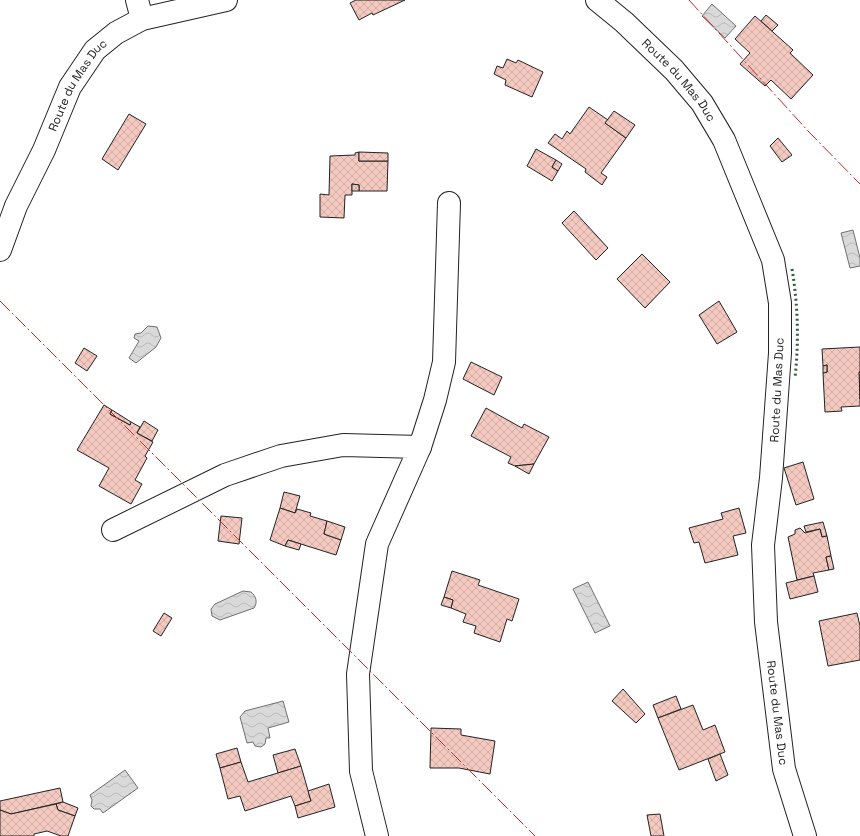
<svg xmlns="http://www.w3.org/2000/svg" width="860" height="836" viewBox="0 0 860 836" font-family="'Space Grotesk',sans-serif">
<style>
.water{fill:url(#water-waves);stroke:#6f6f6f}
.building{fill:url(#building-cross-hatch);stroke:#222}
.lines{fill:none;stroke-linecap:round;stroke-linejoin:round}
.minor-casing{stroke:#222;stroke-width:24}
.minor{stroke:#fff;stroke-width:22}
.hedge{stroke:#2f5e38;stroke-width:3;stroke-dasharray:2 3;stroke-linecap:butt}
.power{stroke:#c62828;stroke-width:1;stroke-dasharray:14 3 2 3;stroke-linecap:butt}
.labels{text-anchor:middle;stroke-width:3;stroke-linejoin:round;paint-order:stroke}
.street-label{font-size:12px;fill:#222;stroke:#fff}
</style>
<defs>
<pattern id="water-waves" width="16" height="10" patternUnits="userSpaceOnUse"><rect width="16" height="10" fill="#d9d9d9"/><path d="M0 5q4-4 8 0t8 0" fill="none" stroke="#bababa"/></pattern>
<pattern id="building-cross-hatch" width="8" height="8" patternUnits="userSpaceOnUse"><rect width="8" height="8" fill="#f3c9c0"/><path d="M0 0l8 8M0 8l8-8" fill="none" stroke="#d0aca5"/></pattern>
</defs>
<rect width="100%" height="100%" fill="#fff"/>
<g class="water">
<polygon points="712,4 736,26 725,38 702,16"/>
<polygon points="853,230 860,258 860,266 850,268 841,233"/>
<polygon points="148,326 157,327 161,338 156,347 136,363 129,358 139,341 134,338 135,334 141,333"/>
<polygon points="588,582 610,626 595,633 573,589"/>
<path d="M243 591 251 592C256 596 258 602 254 608L220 620 212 616 211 609 215 604Z"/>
<polygon points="283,701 289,722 268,728 270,738 266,738 265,744 261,747 255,746 253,742 247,743 240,717 245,711"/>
<polygon points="125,770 138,788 103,813 100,809 94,809 91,806 92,800 90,795"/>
</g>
<g class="building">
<polygon points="356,0 405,0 373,15 372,13 359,20 350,3"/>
<polygon points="766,15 778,25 772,31 761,21"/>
<polygon points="755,16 793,50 790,53 813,75 791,99 771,80 765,86 740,64 750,53 735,39"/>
<polygon points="507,59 516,63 518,60 543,72 532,97 505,85 506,80 494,74 497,66 503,68"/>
<polygon points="589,107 608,120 605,123 626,138 601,173 607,177 602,185 585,172 586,169 548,143 555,134 562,139 567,131 570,134"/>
<polygon points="614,111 635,125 626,138 605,123"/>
<polygon points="129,114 146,124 118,170 102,159"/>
<polygon points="778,138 792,155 782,162 770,146"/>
<polygon points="536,149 556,160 552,167 558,171 552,181 527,166"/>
<polygon points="359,152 359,161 388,161 387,191 359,191 359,185 352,184 352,195 345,195 344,218 320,217 320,194 329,195 330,156 355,155 355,153"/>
<polygon points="359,152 388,153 388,161 359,161"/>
<polygon points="556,160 562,164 558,171 552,167"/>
<polygon points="352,184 359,185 359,191 352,191"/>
<polygon points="574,211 608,248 596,260 562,223"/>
<polygon points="642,254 670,282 645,308 617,279"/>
<polygon points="719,301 737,332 717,344 699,315"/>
<polygon points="860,347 860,406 841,407 842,411 825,412 823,373 827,372 827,365 823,366 822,349"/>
<polygon points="84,348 97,356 87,371 75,363"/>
<polygon points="471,362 502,377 494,395 463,379"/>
<polygon points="827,365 827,372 823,373 823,366"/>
<polygon points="859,372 860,372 860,399"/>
<polygon points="104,405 112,410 110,414 130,425 131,422 140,427 137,433 153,442 145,456 147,458 135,480 142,484 131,504 99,486 109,468 77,450"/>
<polygon points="486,408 522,428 524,424 549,437 534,464 515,466 508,463 511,457 471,436"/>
<polygon points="112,410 131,422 130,425 110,414"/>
<polygon points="144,421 158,430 152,441 137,433"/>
<polygon points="803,462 814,499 796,505 784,468"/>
<polygon points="534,464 529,474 515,466"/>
<polygon points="284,492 300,496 295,513 280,508"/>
<polygon points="280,508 295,513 297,509 311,513 310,516 327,521 324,534 341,540 336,555 288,540 285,546 270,540"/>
<polygon points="739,508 746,533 733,536 738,555 705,563 699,542 694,543 689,528 723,519 721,513"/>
<polygon points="221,516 242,518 239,544 218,541"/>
<polygon points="327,521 345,527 341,540 324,534"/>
<polygon points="823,522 827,536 822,537 820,529 806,532 804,526"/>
<polygon points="800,528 805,533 820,529 822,537 827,536 831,556 826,557 829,570 813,573 814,576 797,580 788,537 795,534 795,530"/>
<polygon points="288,540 301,544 299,550 285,546"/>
<polygon points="831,556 834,569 829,570 826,557"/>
<polygon points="452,571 480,580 478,585 519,599 512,621 507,619 500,642 474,633 476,626 463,622 466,614 451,608 453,600 444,597"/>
<polygon points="814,576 818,592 790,599 786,583"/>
<polygon points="444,597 453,600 451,608 441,605"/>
<polygon points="164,613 172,618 161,636 153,631"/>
<polygon points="857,613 860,626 860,660 828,666 819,621"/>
<polygon points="623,689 645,714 636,723 612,701"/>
<polygon points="676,696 681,709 658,718 653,705"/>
<polygon points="693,705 703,730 715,725 725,752 679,770 658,718"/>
<polygon points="431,728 461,729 461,735 495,741 490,774 459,768 430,768"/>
<polygon points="237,748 241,762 220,768 216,754"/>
<polygon points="295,749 301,766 278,773 273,755"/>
<polygon points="720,754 728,775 716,781 708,759"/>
<polygon points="241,762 248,782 301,766 311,801 295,806 291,796 245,811 240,796 228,799 220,768"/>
<polygon points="329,784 335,807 298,818 295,806 311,801 308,791"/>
<polygon points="60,788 63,802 11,814 0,810 0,801"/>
<polygon points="63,802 78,808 75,816 58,810 56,804"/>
<polygon points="56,804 58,810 75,816 68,836 61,836 47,831 34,834 34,836 0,836 0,810 11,814"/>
<polygon points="660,814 664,836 651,836 647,815"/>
</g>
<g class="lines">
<g class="minor-casing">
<g id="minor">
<polyline points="137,0 142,19"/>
<path id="s1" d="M597 0 624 22 674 70 702 103 724 140 773 260 780 303V353L771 478 763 545 766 622 784 769 805 836"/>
<path id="s2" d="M0 250 16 206 44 150 70 87 95 50 116 33 142 19 226 0"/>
<polyline points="420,447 435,400 444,362 449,203"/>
<polyline points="113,530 225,475 281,456 343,445 420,447 377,544 358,674 361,771 377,836"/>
</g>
</g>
<use href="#minor" class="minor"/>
<path class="hedge" d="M792 269C798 305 799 341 795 378"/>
<g class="power">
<polyline points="689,0 808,131 860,184"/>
<polyline points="0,301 535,836"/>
</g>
</g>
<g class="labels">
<g class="street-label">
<text dy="4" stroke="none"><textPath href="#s1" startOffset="115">Route du Mas Duc</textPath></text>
<text dy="4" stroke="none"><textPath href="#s2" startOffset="183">Route du Mas Duc</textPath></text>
<text transform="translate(777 390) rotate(-87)" y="4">Route du Mas Duc</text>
<text dy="4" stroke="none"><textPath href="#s1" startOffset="775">Route du Mas Duc</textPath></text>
</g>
</g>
</svg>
